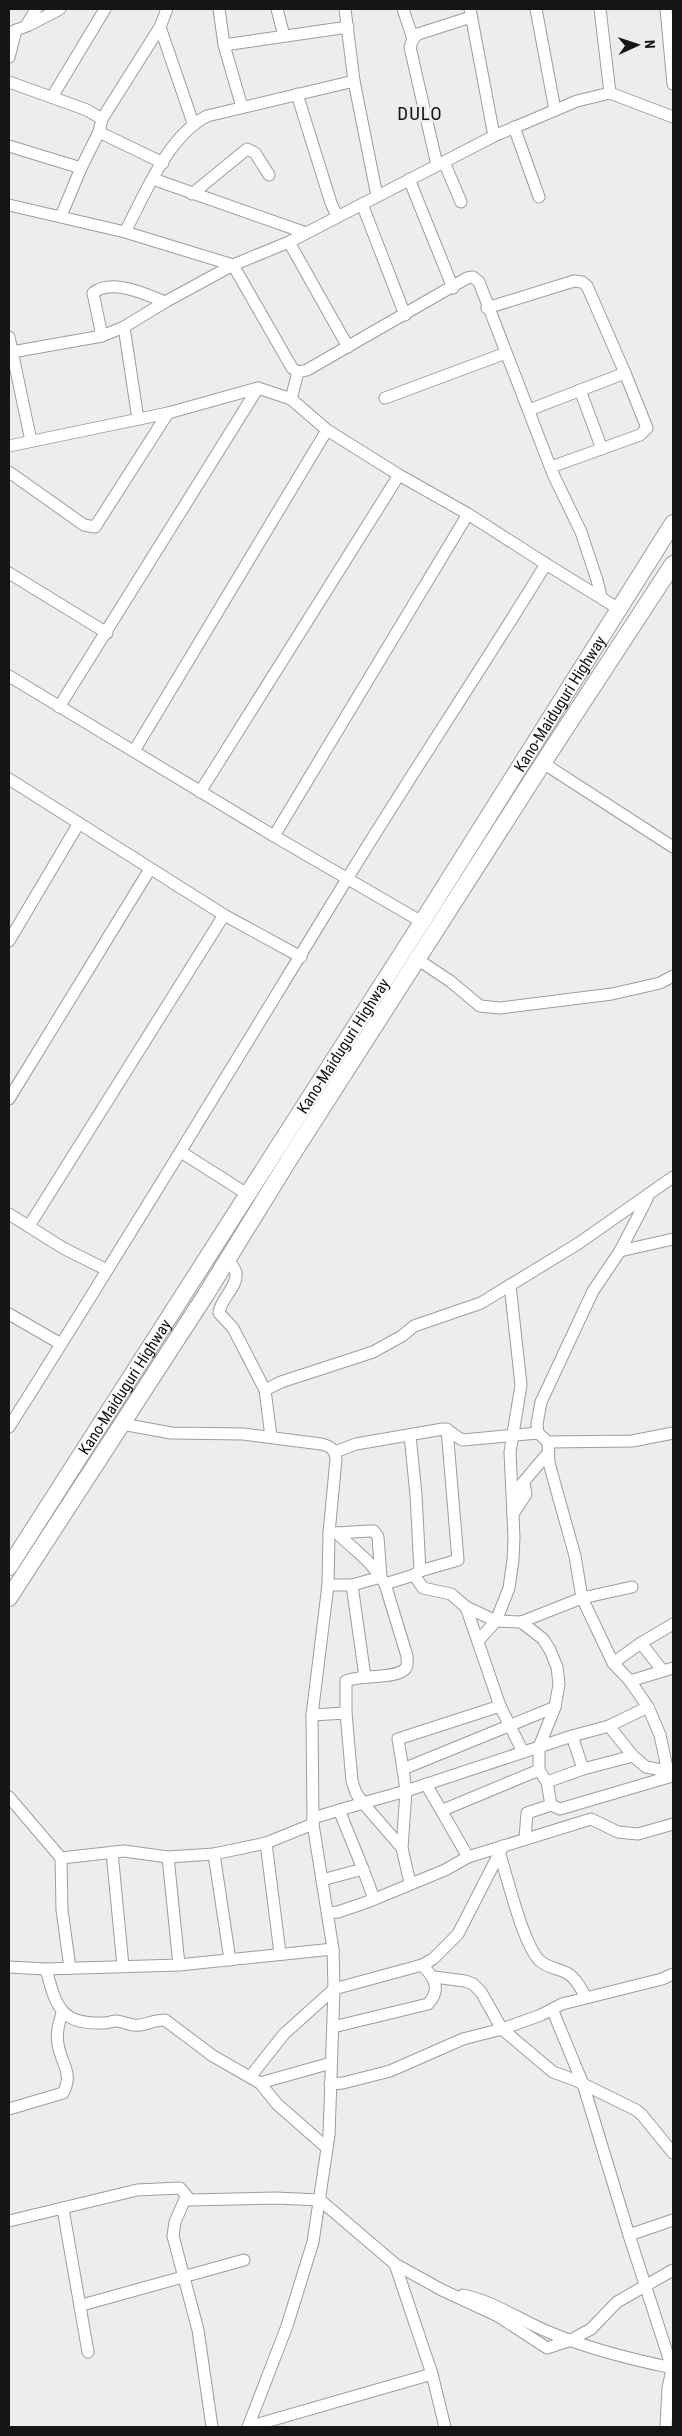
<svg xmlns="http://www.w3.org/2000/svg" width="682" height="2436" viewBox="0 0 682 2436" font-family="'Roboto Condensed',sans-serif">
<style>
.lines{fill:none;stroke-linecap:round;stroke-linejoin:round}
.minor-casing{stroke:#9d9c9f;stroke-width:13}
.highway-casing{stroke:#9d9c9f;stroke-width:18}
.minor{stroke:#fff;stroke-width:11}
.highway{stroke:#fff;stroke-width:16}
.labels{text-anchor:middle;stroke-width:5;stroke-linejoin:round;paint-order:stroke}
.street-label{font-size:16px;fill:#151516;stroke:#edecef}
.quarter-label{font-size:19px;letter-spacing:1px;fill:#151516;stroke:#edecef}
</style>
<rect width="100%" height="100%" fill="#edecef"/>
<g class="lines">
<g class="minor-casing">
<g id="minor">
<polyline points="219,9 224,45 242,107"/>
<polyline points="277,9 284,36"/>
<polyline points="345,9 354,81 377,196"/>
<polyline points="403,9 413,39"/>
<polyline points="470,9 494,136"/>
<polyline points="536,9 555,110"/>
<polyline points="600,9 610,93"/>
<polyline points="666,9 673,84"/>
<polyline points="26,26 36,9"/>
<polyline points="160,27 193,123"/>
<polyline points="9,33 29,25 60,9"/>
<polyline points="224,45 348,27"/>
<polyline points="9,57 16,30"/>
<polyline points="9,82 87,110 102,119 99,132 81,168 61,216"/>
<polyline points="297,94 331,203 337,216"/>
<polyline points="52,97 105,9"/>
<polyline points="102,119 160,27 167,9"/>
<polyline points="514,127 539,197"/>
<polyline points="99,132 163,163"/>
<polyline points="9,146 81,168"/>
<polyline points="444,162 461,202"/>
<polyline points="437,165 410,47 413,39 418,34 471,17"/>
<polyline points="153,179 306,233"/>
<polyline points="409,179 453,288"/>
<polyline points="192,194 247,149 255,153 269,175"/>
<polyline points="362,204 405,315"/>
<polyline points="9,205 125,232 233,265 289,242 494,136 577,101 610,93 673,117"/>
<path d="M125 232C145 194 168 136 207 116L354 81"/>
<polyline points="289,242 348,347"/>
<polyline points="487,308 574,281 582,282 587,286 625,373"/>
<polyline points="124,327 138,419"/>
<path d="M102 336 93 293C112 278 146 294 165 302L233 265 292 368 298 372 307 370 467 278 473 277 479 282 553 474 581 532 597 580 601 596"/>
<polyline points="9,337 31,441"/>
<polyline points="12,352 102,336 124,327 165,302"/>
<polyline points="580,390 602,449"/>
<polyline points="385,398 506,353"/>
<polyline points="291,399 298,372"/>
<polyline points="529,410 625,373 647,428 640,435 551,467"/>
<polyline points="168,413 258,388"/>
<polyline points="9,446 168,413 95,527 84,525 9,472"/>
<polyline points="9,573 107,633"/>
<polyline points="9,676 274,836 422,922"/>
<polyline points="59,707 258,388 291,399 327,430 399,475 468,514 546,564"/>
<polyline points="134,751 327,430"/>
<polyline points="543,763 673,847"/>
<polyline points="9,779 224,915 301,957"/>
<polyline points="200,792 399,475"/>
<polyline points="274,836 468,514"/>
<polyline points="9,941 79,823"/>
<polyline points="417,959 450,981 480,1006 500,1008 612,994 660,983 673,976"/>
<polyline points="9,1099 150,869"/>
<polyline points="181,1152 247,1194"/>
<polyline points="647,1199 620,1251 593,1291 541,1402 537,1424 538,1433 548,1442 632,1441 673,1433"/>
<polyline points="9,1214 63,1248 107,1270"/>
<polyline points="29,1226 224,915"/>
<polyline points="620,1251 673,1239"/>
<path d="M228 1259C230 1263 235 1268 236 1273 238 1287 220 1299 219 1313L233 1328 265 1390 271 1437"/>
<polyline points="9,1314 61,1344"/>
<polyline points="265,1390 281,1382 373,1352 402,1336 414,1326 481,1303 579,1243 673,1177"/>
<path d="M122 1424 171 1433 243 1434 321 1444C330 1446 335 1449 336 1459L329 1533 328 1585 312 1715 313 1824 333 1949 334 1989 329 2135 313 2242 287 2326 248 2427"/>
<path d="M9 1427C124 1246 235 1062 347 879 412 773 481 670 546 564L619 609"/>
<polyline points="410,1435 416,1495 420,1571 414,1575"/>
<polyline points="548,1442 549,1463 575,1556 582,1598 613,1663 630,1681 648,1707 660,1735 669,1777 673,1776"/>
<path d="M335 1452 356 1444 443 1429C451 1430 455 1437 463 1440L538 1433"/>
<polyline points="524,1483 526,1494 513,1514 515,1492 548,1453"/>
<path d="M329 1533H337C355 1551 372 1561 385 1584L414 1575 423 1588 451 1594 466 1607 496 1621 521 1622 543 1639 550 1650 557 1667 559 1684 555 1707 539 1747V1770L547 1782 551 1805 527 1813 525 1838"/>
<polyline points="337,1533 370,1531 374,1531 378,1537 381,1577 352,1585 365,1677"/>
<polyline points="420,1571 458,1560 447,1429"/>
<polyline points="328,1585 352,1585"/>
<polyline points="466,1607 500,1706 523,1752"/>
<polyline points="521,1622 582,1598 632,1587"/>
<polyline points="478,1641 496,1621 509,1588 513,1560 514,1537 510,1452 521,1385 510,1285"/>
<polyline points="641,1643 662,1670"/>
<polyline points="613,1663 641,1643 673,1624"/>
<polyline points="630,1681 673,1668"/>
<path d="M346 1713V1681C360 1674 397 1680 406 1668 408 1665 407 1660 407 1656L385 1584"/>
<polyline points="312,1715 346,1713 352,1781 356,1793 363,1803 406,1791 572,1736 609,1726 648,1707"/>
<polyline points="609,1726 633,1756 646,1767 667,1771"/>
<polyline points="403,1769 398,1739 500,1706"/>
<polyline points="583,1769 633,1756"/>
<polyline points="547,1782 583,1769 572,1736"/>
<polyline points="426,1784 468,1857"/>
<polyline points="9,1797 61,1858 62,1910 70,1968"/>
<polyline points="551,1805 560,1809 669,1777"/>
<polyline points="443,1810 539,1770"/>
<polyline points="313,1818 363,1803 402,1848"/>
<polyline points="266,1843 280,1953"/>
<polyline points="112,1852 123,1966"/>
<polyline points="214,1854 230,1960"/>
<path d="M500 1855C508 1880 523 1943 539 1960 547 1968 557 1968 567 1973 576 1978 581 1989 586 1997"/>
<polyline points="168,1857 179,1965"/>
<polyline points="61,1858 124,1851 168,1857 214,1854 266,1843 313,1824"/>
<polyline points="363,1869 374,1899"/>
<polyline points="322,1880 363,1869 339,1810"/>
<polyline points="410,1883 402,1848 406,1791 403,1769 555,1707"/>
<polyline points="328,1913 338,1912 370,1901 445,1870 468,1857 591,1819 618,1832 638,1834 673,1824"/>
<polyline points="9,1967 46,1969 179,1965 333,1949"/>
<path d="M46 1969C56 2005 59 2025 104 2023 108 2023 112 2021 116 2021 124 2021 131 2027 139 2025 148 2024 155 2020 165 2020L213 2056 260 2083 277 2104 327 2148"/>
<polyline points="434,1977 465,1981 473,1984 481,1992 502,2029 553,2072 575,2080 636,2110 642,2115 673,2153"/>
<polyline points="552,2009 583,2084 629,2235 673,2220"/>
<path d="M333 2027 428 2004C442 1989 434 1977 422 1965L433 1959 458 1934 503 1846"/>
<polyline points="250,2077 284,2034 334,1989 422,1965"/>
<polyline points="260,2083 331,2063"/>
<polyline points="330,2084 343,2083 390,2071 463,2039 502,2029 541,2015 562,2004 662,1979 673,1974"/>
<path d="M9 2109 63 2093C74 2073 61 2064 58 2044 56 2033 59 2023 62 2013"/>
<polyline points="186,2197 175,2222 173,2236 198,2330 212,2427"/>
<polyline points="63,2209 88,2352"/>
<polyline points="9,2221 137,2190 180,2188 190,2200 275,2198 320,2200 395,2264 442,2290 498,2316 547,2348 571,2340 591,2329 617,2302 673,2270"/>
<polyline points="629,2235 672,2368"/>
<polyline points="395,2264 432,2374 445,2427"/>
<path d="M463 2295C492 2301 517 2318 544 2330 585 2348 629 2359 673 2368"/>
<polyline points="82,2305 244,2260"/>
<polyline points="248,2427 432,2374"/>
<polyline points="666,2427 668,2388 673,2365"/>
</g>
</g>
<g class="highway-casing">
<g id="highway">
<path id="s1" d="M9 1567 422 922 673 523"/>
<polyline points="9,1598 205,1296 292,1155 543,763 673,564"/>
</g>
</g>
<use href="#minor" class="minor"/>
<use href="#highway" class="highway"/>
</g>
<g class="labels">
<g class="street-label">
<text dy="6" stroke="none"><textPath href="#s1" startOffset="1024">Kano-Maiduguri Highway</textPath></text>
<text dy="6" stroke="none"><textPath href="#s1" startOffset="619">Kano-Maiduguri Highway</textPath></text>
<text dy="6" stroke="none"><textPath href="#s1" startOffset="214">Kano-Maiduguri Highway</textPath></text>
</g>
<g class="quarter-label">
<text x="420" y="120">DULO</text>
</g>
</g>
<rect width="682" height="2436" fill="none" stroke="#151516" stroke-width="20"/>
<g transform="translate(637 45) rotate(87)" stroke="#edecef" stroke-width="4" paint-order="stroke">
<path d="M0-4L9 19L0 12L-9 19Z" fill="#151516"/>
<text y="-8" font-size="14" font-weight="bold" text-anchor="middle" fill="#151516">N</text>
</g>
</svg>
